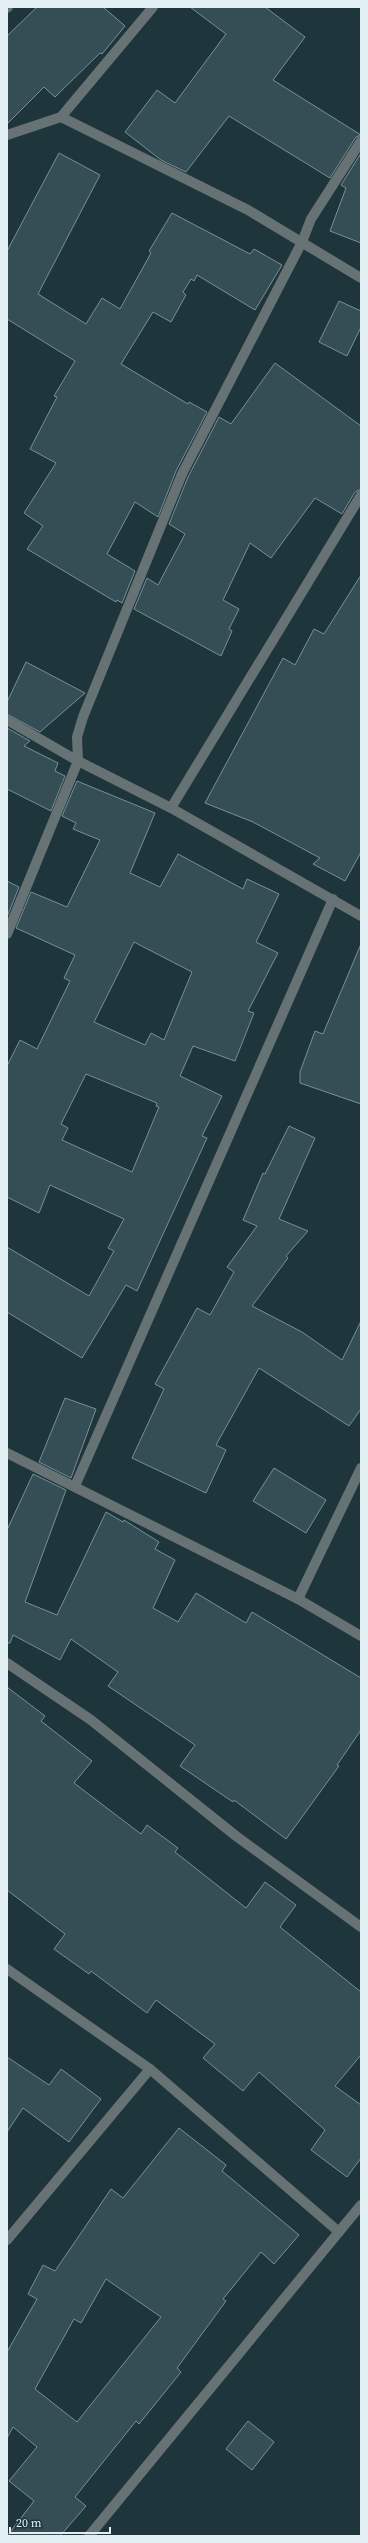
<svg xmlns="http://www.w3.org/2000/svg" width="368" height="2543" viewBox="0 0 368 2543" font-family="'Source Serif 4',serif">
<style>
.building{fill:#354d54;stroke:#779198;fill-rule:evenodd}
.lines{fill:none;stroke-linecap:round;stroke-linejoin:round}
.street{stroke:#677275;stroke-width:10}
</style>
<rect width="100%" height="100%" fill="#1d353b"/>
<g class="building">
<polygon points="37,7 103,7 125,26 102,54 100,53 55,97 44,87 7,124 7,36"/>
<polygon points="190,7 265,7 305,37 273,80 361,135 356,137 330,178 229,116 186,172 161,160 125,132 157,90 175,103 226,34"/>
<polygon points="59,153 100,175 38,294 86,324 102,298 120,309 151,253 149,251 172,213 250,254 254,249 282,265 255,310 197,275 194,281 191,279 183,292 186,295 171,322 153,312 121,364 188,404 189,402 207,412 176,471 158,517 135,502 107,554 135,571 122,603 117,600 116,602 27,549 43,526 24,513 56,463 30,449 57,397 54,396 75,361 7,319 7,251"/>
<polygon points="361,153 361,243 330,231 346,188 341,185"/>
<polygon points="339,301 361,311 361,327 347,356 319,342"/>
<polygon points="275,363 361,426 361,489 355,492 342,514 315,498 271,558 250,543 223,600 239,609 229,629 232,631 221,656 134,609 147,578 158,585 185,534 169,524 188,477 219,417 231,424"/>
<polygon points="361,575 361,852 345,881 313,864 320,858 253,822 205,803 283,658 295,665 314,629 324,634"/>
<polygon points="26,662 85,693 40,732 7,714 7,702"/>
<polygon points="7,728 30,741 24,746 58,763 55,771 65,776 51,811 7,789"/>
<path d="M77 781 155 813 130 873 160 887 178 854 243 889 247 879 279 894 256 942 278 953 248 1011 254 1013 235 1061 193 1046 180 1076 222 1096 202 1136 207 1138 137 1291 126 1285 82 1358 7 1312V1247L89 1296 114 1251 108 1248 124 1219 50 1185 39 1213 7 1197V1066L20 1040 37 1049 70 981 64 978 75 955 16 928 31 892 67 907 100 840 73 829 76 823 62 816ZM134 942 192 972 164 1040 151 1033 145 1045 94 1022ZM86 1074 157 1103 156 1106 159 1107 132 1172 62 1140 68 1128 61 1124Z"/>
<polygon points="7,881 19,887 7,917"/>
<polygon points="361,944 361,1104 300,1083 300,1072 315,1031 323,1034"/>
<polygon points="289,1126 315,1138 279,1219 308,1231 286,1256 288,1258 252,1306 302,1332 342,1360 361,1321 361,1409 349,1426 259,1368 216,1445 226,1450 206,1493 132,1458 164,1389 155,1384 197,1308 210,1315 234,1272 227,1267 257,1226 243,1220 263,1173 265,1174"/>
<polygon points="65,1398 96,1409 71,1478 39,1462"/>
<polygon points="274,1468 326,1500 306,1533 253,1501"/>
<polygon points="33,1474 66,1490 25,1602 57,1615 106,1512 123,1522 124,1520 159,1542 155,1549 175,1560 153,1608 178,1622 196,1593 246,1623 252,1612 361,1678 361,1730 337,1765 339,1766 286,1839 234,1800 233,1802 180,1766 195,1745 108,1686 118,1672 71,1639 60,1660 13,1635 10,1643 7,1643 7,1530"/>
<polygon points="7,1687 45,1716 41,1721 92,1761 74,1783 141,1834 147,1825 178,1848 175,1852 246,1908 265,1882 296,1905 280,1927 361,1992 361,2055 335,2086 361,2105 361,2158 347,2177 311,2150 325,2130 259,2072 243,2091 203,2058 215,2044 156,2000 147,2013 91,1971 89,1974 54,1949 65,1934 7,1890"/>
<polygon points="7,2057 49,2085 61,2069 101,2099 69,2142 23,2108 7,2132"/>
<path d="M179 2128 226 2165 222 2171 299 2235 274 2264 261 2252 223 2299 226 2301 177 2368 181 2372 139 2424 136 2421 75 2497 86 2506 60 2536H7L34 2501 9 2481 37 2447 13 2427 7 2438V2352L37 2299 28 2294 43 2265 55 2271 111 2189 123 2198ZM106 2279 161 2317 77 2422 35 2389 74 2319 81 2323Z"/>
<polygon points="248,2421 274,2442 252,2470 226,2449"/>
</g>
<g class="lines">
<g class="street">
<polyline points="7,8 8,7"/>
<polyline points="61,117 248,210 361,278"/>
<polyline points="7,135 61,117 153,7"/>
<polyline points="7,720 78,761 171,808 361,916"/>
<polyline points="171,808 361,495"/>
<polyline points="7,934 78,761 77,737 83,717 182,474 302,242 311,219 361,141"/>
<polyline points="7,1453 298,1599 361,1636"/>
<polyline points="75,1486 333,899"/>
<polyline points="298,1599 361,1468"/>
<polyline points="7,1663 91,1720 236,1836 361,1927"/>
<polyline points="7,1969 150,2069 339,2232"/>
<polyline points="7,2240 150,2069"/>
<polyline points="89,2536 361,2205"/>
</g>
</g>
<rect width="368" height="2543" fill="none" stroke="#e2f0f4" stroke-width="16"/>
<path d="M10 2527v6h100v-6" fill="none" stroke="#e2f0f4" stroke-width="2"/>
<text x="16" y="2527" font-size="12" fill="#e2f0f4" stroke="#1d353b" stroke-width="3" paint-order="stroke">20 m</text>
</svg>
